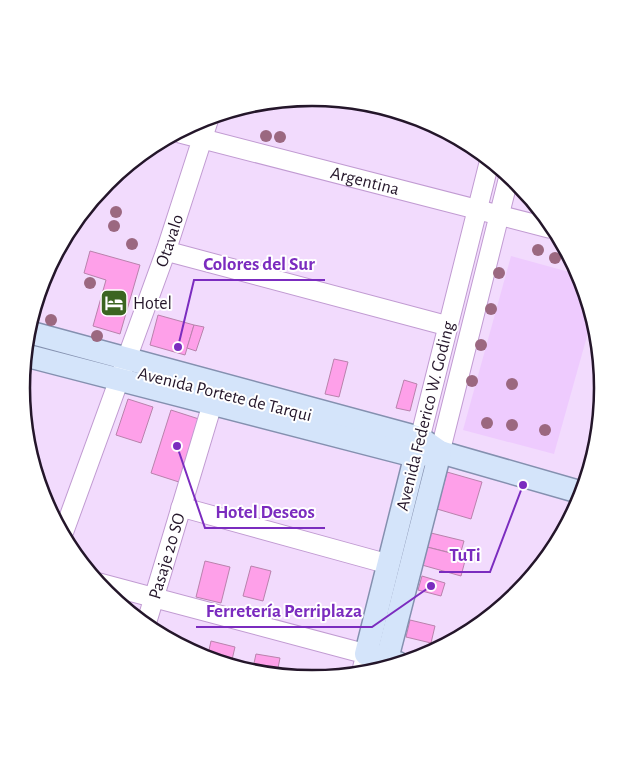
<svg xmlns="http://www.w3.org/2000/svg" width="625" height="777" viewBox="0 0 625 777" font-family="'Alegreya Sans',sans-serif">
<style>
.built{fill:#eecbfe}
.building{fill:#fea0e9;stroke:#b982ac}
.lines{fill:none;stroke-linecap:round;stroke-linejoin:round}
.minor-casing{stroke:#c19bd2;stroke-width:21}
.major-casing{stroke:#8490af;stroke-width:25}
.minor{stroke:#fff;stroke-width:19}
.major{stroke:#d4e4fa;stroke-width:22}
.tree{fill:#9b6880}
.labels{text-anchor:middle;stroke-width:4;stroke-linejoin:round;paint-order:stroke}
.street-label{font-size:18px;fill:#24162a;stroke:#fff}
.poi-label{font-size:18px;fill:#24162a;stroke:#fff;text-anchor:start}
.rim{fill:none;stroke:#24162a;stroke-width:2.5}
.leader{fill:none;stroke:#7b2cbf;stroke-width:2}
.callout-dot{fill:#7b2cbf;stroke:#fff;stroke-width:2}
.callout-label{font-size:19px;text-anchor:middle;font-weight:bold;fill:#7b2cbf;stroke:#fff;stroke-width:4;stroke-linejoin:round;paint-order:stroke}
</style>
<rect width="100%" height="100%" fill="#f2dbfd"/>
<polygon class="built" points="511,256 580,275 582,277 591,322 554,454 463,430"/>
<g class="building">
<polygon points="90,251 140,265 120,334 93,326 106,280 84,273"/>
<polygon points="158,315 194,325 185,355 150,345"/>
<polygon points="194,325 204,327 196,351 187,348"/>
<polygon points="334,359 348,362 339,397 325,394"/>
<polygon points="404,380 417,384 410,411 396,408"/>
<polygon points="128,399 153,407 141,443 116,435"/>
<polygon points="171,410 202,420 182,483 151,473"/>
<polygon points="447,472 482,482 471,519 437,509"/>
<polygon points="431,533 464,541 460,555 427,547"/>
<polygon points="427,547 466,557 461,576 422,565"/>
<polygon points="205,561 230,567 221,603 196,597"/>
<polygon points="251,566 271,571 263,601 243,596"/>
<polygon points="422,576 445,583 441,596 418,590"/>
<polygon points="410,620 435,626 431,643 406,637"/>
<polygon points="211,641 235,647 231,664 207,659"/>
<polygon points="256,654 280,658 277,673 253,668"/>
<polygon points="328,671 340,674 326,677"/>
<polygon points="301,672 324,677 312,680 300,677"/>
</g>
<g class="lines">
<g class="minor-casing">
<g id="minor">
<path id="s1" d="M180 133 549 228"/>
<polyline points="166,251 448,326"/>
<polyline points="407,440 420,438 489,163"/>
<polyline points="440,452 509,176"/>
<polyline points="181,507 388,564"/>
<path id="s2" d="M64 531 166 251 209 118"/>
<polyline points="99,583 366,654 362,670"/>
<path id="s3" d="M147 621 212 405"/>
</g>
</g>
<g class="major-casing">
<g id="major">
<polyline points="32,333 420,438 440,452 583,493"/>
<polyline points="28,356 415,456 440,452"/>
<polyline points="387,659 440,452"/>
<polyline points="398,663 366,654 419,442"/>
</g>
</g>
<use href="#minor" class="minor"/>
<use href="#major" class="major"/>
</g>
<g class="tree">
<circle cx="266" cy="136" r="6"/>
<circle cx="280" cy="137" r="6"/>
<circle cx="116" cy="212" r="6"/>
<circle cx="114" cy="226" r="6"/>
<circle cx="132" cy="244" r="6"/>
<circle cx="538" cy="250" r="6"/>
<circle cx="555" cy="258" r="6"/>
<circle cx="499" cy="273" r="6"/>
<circle cx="90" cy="283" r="6"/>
<circle cx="491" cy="309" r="6"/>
<circle cx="51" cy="320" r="6"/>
<circle cx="97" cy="336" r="6"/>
<circle cx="481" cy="345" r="6"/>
<circle cx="472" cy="381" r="6"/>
<circle cx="512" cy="384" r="6"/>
<circle cx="487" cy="423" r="6"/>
<circle cx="512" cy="425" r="6"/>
<circle cx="545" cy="430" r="6"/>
</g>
<defs>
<g id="hotel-square" transform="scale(1.4375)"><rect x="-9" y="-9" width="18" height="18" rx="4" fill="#3c6521" stroke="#fff"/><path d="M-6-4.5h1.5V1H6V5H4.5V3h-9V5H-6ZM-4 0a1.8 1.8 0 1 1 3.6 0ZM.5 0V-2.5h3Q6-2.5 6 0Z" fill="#fff"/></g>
</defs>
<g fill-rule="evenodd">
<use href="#hotel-square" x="114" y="303"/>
</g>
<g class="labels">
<g class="street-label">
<text dy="6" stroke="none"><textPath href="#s1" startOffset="191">Argentina</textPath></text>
<text dy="6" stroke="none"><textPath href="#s2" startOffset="309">Otavalo</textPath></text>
<text transform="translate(225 394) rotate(14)" y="6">Avenida Portete de Tarqui</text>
<text transform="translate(425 416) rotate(-76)" y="6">Avenida Federico W. Goding</text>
<text dy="6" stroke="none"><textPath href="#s3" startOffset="68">Pasaje 20 SO</textPath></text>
</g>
<g class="poi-label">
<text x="133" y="309">Hotel</text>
</g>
</g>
<path d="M0 0H625V777H0ZM30 388a282 282 0 1 1 564 0a282 282 0 1 1-564 0Z" fill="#fff" fill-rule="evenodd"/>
<path class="rim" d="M30 388a282 282 0 1 1 564 0a282 282 0 1 1-564 0Z"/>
<path class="leader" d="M178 347L194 280H325M177 446L205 528H325M523 485L490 572H439M431 586L372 627H196"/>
<g class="callout-dot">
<circle cx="178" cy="347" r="5"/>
<circle cx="177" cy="446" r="5"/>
<circle cx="523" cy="485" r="5"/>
<circle cx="431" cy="586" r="5"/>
</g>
<g class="callout-label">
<text x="259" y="270">Colores del Sur</text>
<text x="265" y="518">Hotel Deseos</text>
<text x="465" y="561">TuTi</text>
<text x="284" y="617">Ferretería Perriplaza</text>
</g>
</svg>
